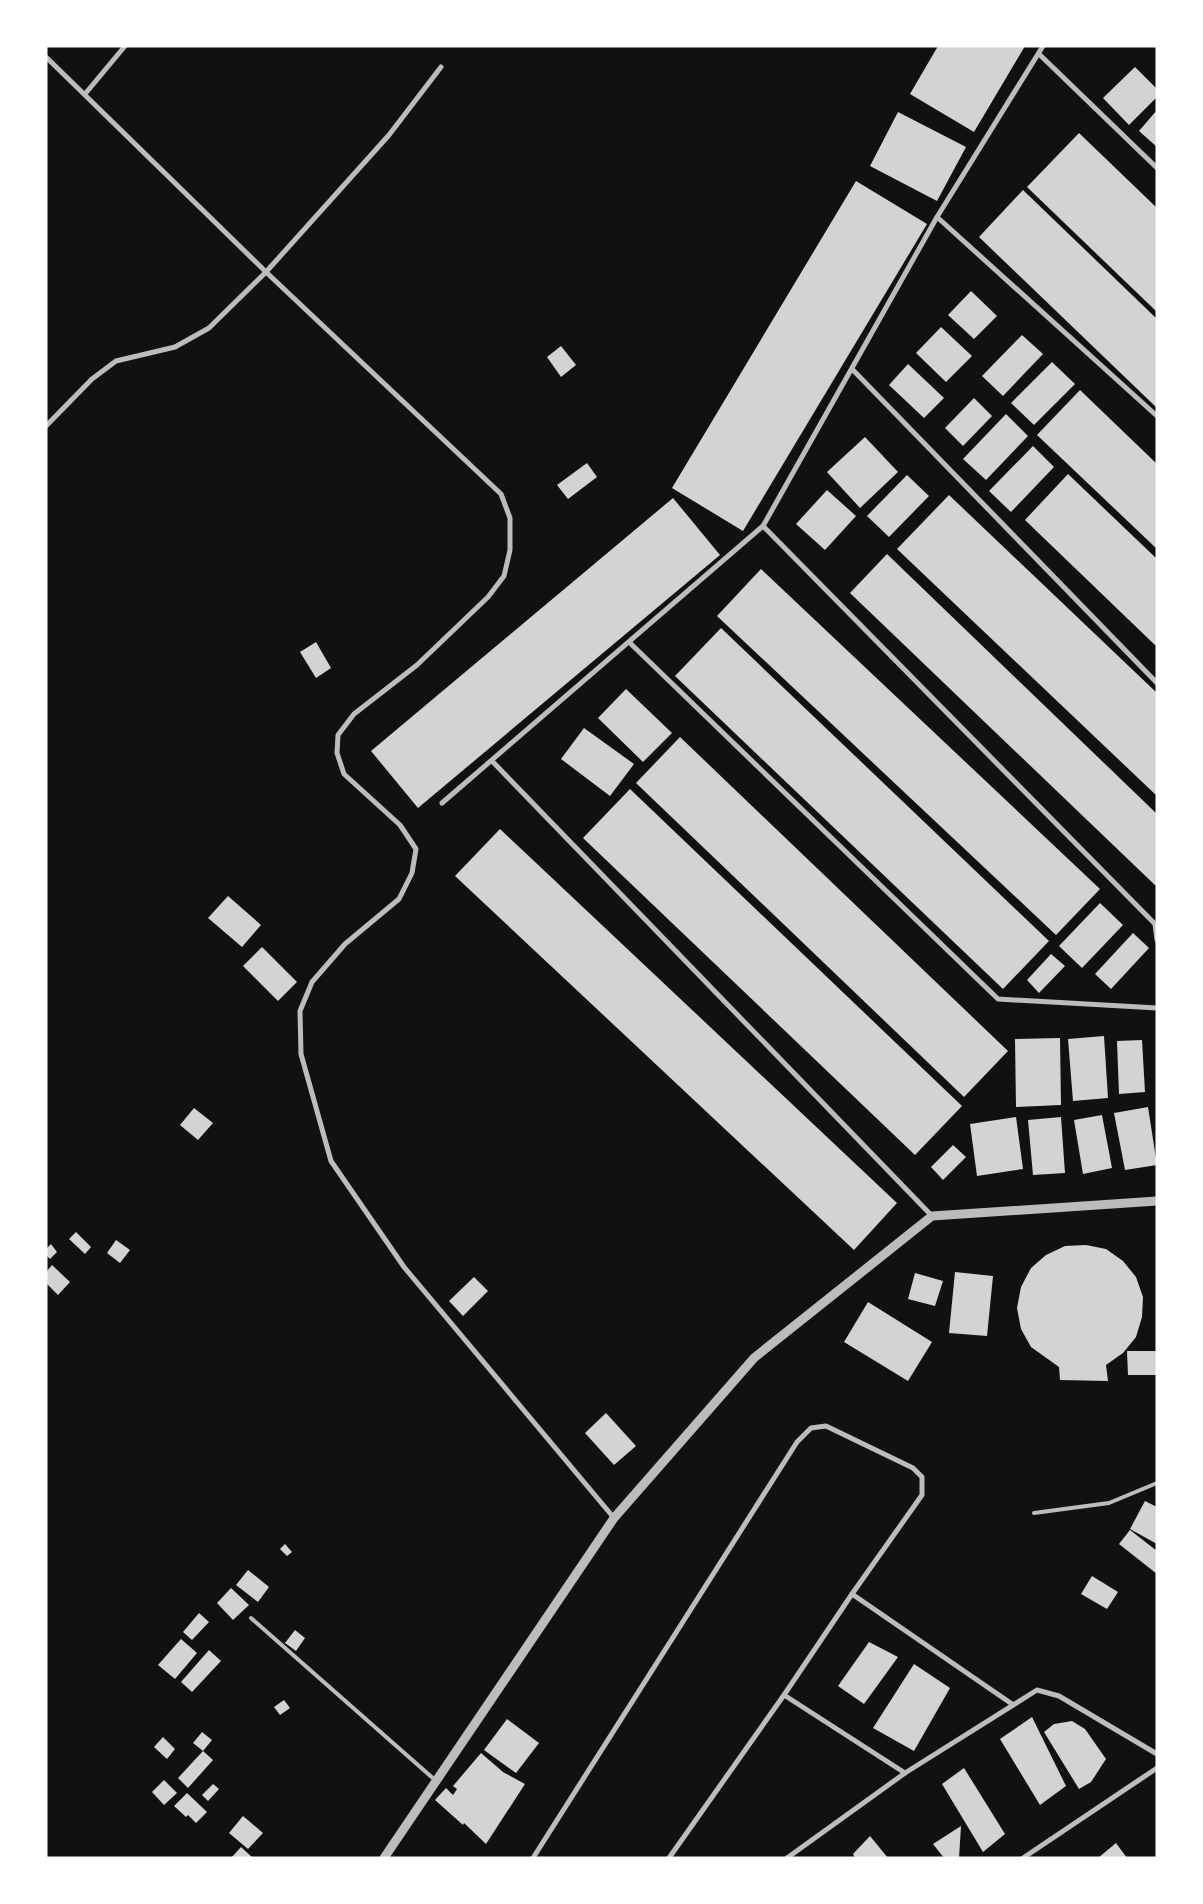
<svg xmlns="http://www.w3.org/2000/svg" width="1203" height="1904" viewBox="0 0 1203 1904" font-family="'Work Sans',sans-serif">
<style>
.building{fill:#d3d3d3}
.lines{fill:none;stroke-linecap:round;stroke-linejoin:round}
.service{stroke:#bcbcbc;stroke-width:4}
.minor{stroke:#bcbcbc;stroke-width:5}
.tertiary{stroke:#bcbcbc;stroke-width:9}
</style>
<rect width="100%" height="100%" fill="#111"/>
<g class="building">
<polygon points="938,46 1025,46 974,132 910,94"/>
<polygon points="1135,67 1157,89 1157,97 1129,125 1103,98"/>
<polygon points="1157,110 1157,147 1139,131"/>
<polygon points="898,112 966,147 937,201 870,166"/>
<polygon points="1079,133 1157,208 1157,312 1027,187"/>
<polygon points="856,181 927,224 743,531 672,488"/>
<polygon points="1023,190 1157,319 1157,408 979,237"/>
<polygon points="971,291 997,316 974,339 948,315"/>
<polygon points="941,327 972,356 946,382 916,353"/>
<polygon points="1022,335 1043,354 1003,396 982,376"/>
<polygon points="561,346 576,365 561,377 547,357"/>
<polygon points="1052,362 1075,384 1034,425 1011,403"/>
<polygon points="908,364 944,398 924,418 889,385"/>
<polygon points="1080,390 1157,464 1157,549 1037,435"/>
<polygon points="974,398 992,416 963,446 945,428"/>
<polygon points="1006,414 1028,436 986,480 963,459"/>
<polygon points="865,437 898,472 860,508 827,472"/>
<polygon points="1033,446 1054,467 1011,512 989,491"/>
<polygon points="587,463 597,477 568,499 557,485"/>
<polygon points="1068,474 1157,559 1157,647 1025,520"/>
<polygon points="907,475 929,496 889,537 867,516"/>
<polygon points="827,490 856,516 825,550 796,524"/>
<polygon points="949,495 1157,693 1157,796 897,549"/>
<polygon points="673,498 720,555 418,808 371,751"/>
<polygon points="887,554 1157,814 1157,887 850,593"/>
<polygon points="761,569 1100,889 1056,935 717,616"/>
<polygon points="721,628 1049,941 1003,989 675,676"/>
<polygon points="316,642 331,668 316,678 300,652"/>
<polygon points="626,689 672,733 643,762 598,718"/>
<polygon points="584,728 634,764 610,796 561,759"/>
<polygon points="680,737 1008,1051 964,1097 636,783"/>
<polygon points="630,789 962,1106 915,1155 583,838"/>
<polygon points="500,829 897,1203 854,1250 455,876"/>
<polygon points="228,896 261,925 242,947 208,918"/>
<polygon points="1100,903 1123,925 1082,968 1059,946"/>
<polygon points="1133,933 1149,948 1111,989 1095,974"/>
<polygon points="262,947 297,982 278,1001 243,966"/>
<polygon points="1051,954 1065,966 1039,993 1027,980"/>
<polygon points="1104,1036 1108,1098 1073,1101 1068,1039"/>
<polygon points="1060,1038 1061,1105 1016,1107 1015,1039"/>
<polygon points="1142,1040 1145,1092 1119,1094 1117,1041"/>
<polygon points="1148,1107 1157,1165 1125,1170 1114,1113"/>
<polygon points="194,1108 213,1123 198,1140 180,1125"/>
<polygon points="1102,1115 1112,1168 1083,1174 1074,1120"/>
<polygon points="1016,1117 1023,1169 977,1176 970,1124"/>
<polygon points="1061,1117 1065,1173 1033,1175 1028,1120"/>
<polygon points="953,1145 966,1157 943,1180 931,1167"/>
<polygon points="76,1232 91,1247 85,1254 69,1239"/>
<polygon points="116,1240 130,1250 120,1263 107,1253"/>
<polygon points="51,1244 57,1252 50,1259 46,1255 46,1249"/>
<polygon points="1086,1245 1106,1249 1123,1261 1136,1277 1143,1297 1142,1317 1136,1337 1123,1353 1106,1365 1108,1381 1060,1380 1059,1367 1031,1347 1021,1329 1017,1308 1021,1287 1031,1268 1046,1255 1065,1246"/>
<polygon points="52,1265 70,1282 58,1295 46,1283 46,1272"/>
<polygon points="955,1272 993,1276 987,1336 949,1333"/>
<polygon points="915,1273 943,1281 935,1306 908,1299"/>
<polygon points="474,1277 488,1291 463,1316 449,1301"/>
<polygon points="868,1302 932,1342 908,1381 844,1342"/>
<polygon points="1127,1351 1157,1351 1157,1375 1128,1375"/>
<polygon points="606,1413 636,1446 614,1465 585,1433"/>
<polygon points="1145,1501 1157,1507 1157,1544 1130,1529"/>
<polygon points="1130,1530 1157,1551 1157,1574 1119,1544"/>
<polygon points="285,1544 292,1552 287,1556 280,1549"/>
<polygon points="248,1570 269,1587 258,1602 236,1585"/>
<polygon points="1092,1576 1118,1592 1107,1609 1081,1594"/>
<polygon points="231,1588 249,1605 233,1620 217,1603"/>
<polygon points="199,1613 209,1622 192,1640 183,1632"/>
<polygon points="295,1630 305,1638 296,1651 285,1643"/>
<polygon points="181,1639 197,1653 175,1679 158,1665"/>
<polygon points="869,1642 898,1657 864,1704 838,1686"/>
<polygon points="209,1650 221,1661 192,1692 181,1682"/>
<polygon points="914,1664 950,1688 914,1751 873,1728"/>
<polygon points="284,1700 290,1708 280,1715 274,1707"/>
<polygon points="1032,1717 1066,1786 1040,1805 1000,1739"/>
<polygon points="507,1719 539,1743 516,1773 484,1750"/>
<polygon points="1072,1721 1085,1729 1106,1759 1091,1782 1079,1789 1044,1732 1054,1724"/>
<polygon points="202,1732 212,1740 203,1751 193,1743"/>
<polygon points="163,1737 175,1749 167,1759 154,1747"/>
<polygon points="203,1751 213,1760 188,1788 178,1778"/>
<polygon points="481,1753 503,1772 525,1784 486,1844 464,1823 463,1825 435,1800 446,1788 453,1795 457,1789 453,1786"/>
<polygon points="964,1768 1005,1834 983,1852 942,1784"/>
<polygon points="164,1780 177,1793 164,1805 152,1792"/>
<polygon points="213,1784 219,1789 208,1801 202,1795"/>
<polygon points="187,1793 207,1812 196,1823 188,1815 186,1817 174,1806"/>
<polygon points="243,1816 263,1833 248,1849 229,1833"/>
<polygon points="961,1826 959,1858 944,1858 933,1844"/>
<polygon points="870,1836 888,1858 855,1858 853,1854"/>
<polygon points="1116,1843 1127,1858 1098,1858"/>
<polygon points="241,1847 253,1858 231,1858"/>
</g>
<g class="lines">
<g class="service">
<polyline points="1034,1513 1109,1503 1157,1483"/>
<polyline points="251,1618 435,1780"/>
</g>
<g class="minor">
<polyline points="1039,54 1157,168"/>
<polyline points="46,57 266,272 501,494 510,518 510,550 504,576 488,597 417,665 354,714 338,735 337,753 344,774 400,825 416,849 412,873 399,899 345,944 312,982 300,1011 301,1054 331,1161 404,1267 614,1518"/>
<polyline points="85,94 125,46"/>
<polyline points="937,217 1157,416"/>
<polyline points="852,369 1157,683"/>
<polyline points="46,426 92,379 116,361 175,347 209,328 266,272 389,135 441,67"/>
<polyline points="763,526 1155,924 1157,940"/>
<polyline points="629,642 998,999 1157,1008"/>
<polyline points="492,761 932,1216"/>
<polyline points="442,803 763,526 937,217 1043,46"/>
<polyline points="784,1695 905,1773"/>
<polyline points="533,1858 797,1442 811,1428 826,1426 913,1468 922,1477 922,1495 852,1594"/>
<polyline points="669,1858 784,1695 852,1594 1012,1704"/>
<polyline points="787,1858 905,1773 1037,1690 1059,1696 1157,1754"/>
<polyline points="1023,1858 1157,1768"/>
</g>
<polyline class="tertiary" points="384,1858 614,1518 754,1358 932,1216 1157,1201"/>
</g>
<rect width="1203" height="1904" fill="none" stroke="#ffffff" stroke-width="95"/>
</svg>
